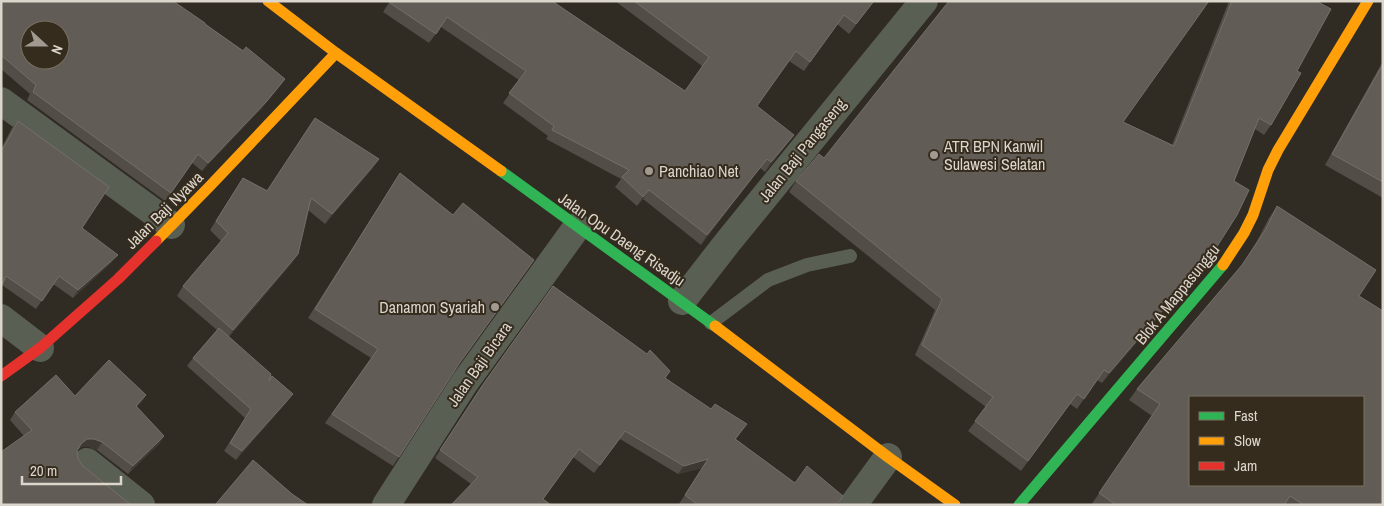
<svg xmlns="http://www.w3.org/2000/svg" width="1384" height="506" viewBox="0 0 1384 506" font-family="'Archivo Narrow',sans-serif">
<style>
.lines{fill:none;stroke-linecap:round;stroke-linejoin:round}
.lane{stroke:#5a5f54;stroke-width:14}
.street{stroke:#5a5f54;stroke-width:28}
.fast{stroke:#30b455;stroke-width:11}
.slow{stroke:#ff9f0a;stroke-width:11}
.jam{stroke:#e5322d;stroke-width:11}
.wall{fill:#524d47}
.shaded-wall{fill:#3e3933}
.building{fill:#615c55;stroke:#746f68;fill-rule:evenodd}
.poi-dot{fill:#a09a91;stroke:#362c1d;stroke-width:2}
.labels{text-anchor:middle;stroke-width:4;stroke-linejoin:round;paint-order:stroke}
.poi-label{font-size:16px;fill:#dcd5cc;stroke:#362c1d;text-anchor:start}
.street-label{font-size:16px;fill:#dcd5cc;stroke:#362c1d}
</style>
<rect width="100%" height="100%" fill="#302b23"/>
<g class="lines">
<polyline class="lane" points="711,323 768,280 807,265 850,256"/>
<g class="street">
<polyline points="1,101 171,225"/>
<polyline points="682,301 727,243 924,1"/>
<polyline points="1,318 40,348"/>
<polyline points="87,462 141,505"/>
<polyline points="386,505 465,382 577,227"/>
<polyline points="853,505 888,457"/>
</g>
<g class="fast">
<polyline points="501,171 715,326"/>
<polyline points="1019,505 1223,265"/>
</g>
<g class="slow">
<polyline points="268,1 336,53 501,171"/>
<polyline points="156,241 209,187 336,53"/>
<polyline points="1223,265 1244,233 1253,215 1268,170 1278,150 1368,1"/>
<polyline points="715,326 888,457 955,505"/>
</g>
<polyline class="jam" points="1,376 40,348 118,279 156,241"/>
</g>
<g class="wall">
<polygon points="1,1 205,24 285,79 261,109 202,171 192,163 165,201 27,100 30,94 1,69"/>
<polygon points="390,1 552,1 685,91 702,66 615,1 874,1 849,34 837,24 804,71 789,61 757,106 787,144 765,172 760,168 701,245 643,199 637,206 615,187 621,179 546,139 548,136 503,103 519,80 441,27 429,43 383,12"/>
<polygon points="1229,1 1316,1 1297,71 1271,125 1264,135 1255,129 1234,181 1216,248 1209,258 1102,383 1097,380 1077,409 1070,404 1021,471 968,431 986,407 915,355 935,310 789,192 796,181 824,158 1123,122 1172,145"/>
<polygon points="1383,61 1383,198 1325,165"/>
<polygon points="18,121 82,228 112,262 73,298 53,284 36,309 2,285 1,287 1,149 12,128"/>
<polygon points="373,168 325,224 308,210 298,254 292,263 229,337 269,380 287,402 236,460 224,451 245,418 187,366 193,358 217,330 177,296 183,286 221,241 210,230 243,178 267,190"/>
<polygon points="400,173 453,215 457,366 393,466 325,423 371,358 308,318"/>
<polygon points="1277,206 1359,296 1383,505 1091,505 1152,416 1129,400 1137,389 1240,268 1257,241 1269,218"/>
<polygon points="553,286 665,378 741,432 736,439 795,483 837,505 680,505 679,504 702,468 678,474 620,439 594,473 573,457 471,484 435,458 478,391"/>
<polygon points="146,395 137,407 164,436 159,444 128,474 97,450 89,447 82,447 24,436 10,420 15,412 75,396"/>
</g>
<g class="shaded-wall">
<polygon points="285,79 261,109 202,171 208,163"/>
<polygon points="794,135 787,144 765,172 771,162"/>
<polygon points="379,159 373,168 325,224 332,214"/>
<polygon points="767,159 760,168 701,245 707,235"/>
<polygon points="649,190 643,199 637,206 643,197"/>
<polygon points="1216,248 1209,258 1102,383 1109,373"/>
<polygon points="298,254 292,263 227,339 233,330"/>
<polygon points="118,255 112,262 73,298 78,290"/>
<polygon points="293,394 287,402 236,460 242,451"/>
<polygon points="146,395 141,403 131,414 136,406"/>
<polygon points="164,436 159,444 128,474 133,466"/>
<polygon points="87,439 94,439 102,442 97,450 89,447 82,447 75,452 81,444"/>
<polygon points="708,459 702,468 678,474 684,466"/>
</g>
<g class="building">
<path d="M1 1H173L205 23V24L243 51 246 47 285 79 267 101 208 163 198 154 171 193 33 92 36 85 1 55ZM30 30H60V60H30Z"/>
<polygon points="391,1 552,1 685,91 709,57 634,1 874,1 856,24 844,15 810,62 796,51 757,106 794,135 771,162 767,159 707,235 649,190 643,197 622,177 629,170 552,130 554,126 509,93 526,71 447,17 436,34 390,3"/>
<polygon points="949,1 953,1 954,3 955,1 1209,1 1123,122 1174,146 1232,1 1316,1 1331,9 1297,71 1301,73 1271,125 1259,118 1234,181 1249,190 1237,215 1216,248 1109,373 1104,370 1084,399 1077,394 1028,461 975,421 993,397 922,345 942,299 796,181 819,154 824,158"/>
<polygon points="1383,64 1383,182 1332,154"/>
<polygon points="315,118 379,159 332,214 311,198 298,254 233,330 183,286 228,233 216,221 243,178 267,191"/>
<polygon points="18,121 109,187 82,228 118,255 78,290 59,276 42,301 6,276 1,287 1,152"/>
<polygon points="400,173 453,215 463,203 534,260 459,364 399,457 332,414 378,349 315,309"/>
<path d="M1277 206 1376 270 1359 296 1383 311V505H1304L1290 496 1284 505H1116L1099 493 1160 404 1137 389 1242 265 1266 229ZM1190 397H1363V485H1190Z"/>
<polygon points="553,286 647,354 650,350 670,371 665,378 711,409 715,404 747,424 735,439 795,483 807,466 843,496 837,505 698,505 685,495 708,459 684,466 625,431 600,465 579,449 543,499 551,505 451,505 478,477 440,450 484,383"/>
<polygon points="219,328 271,374 269,381 272,376 293,394 242,451 230,443 251,409 193,358"/>
<polygon points="109,360 146,395 136,406 164,436 133,466 102,442 94,439 87,439 81,444 77,451 78,459 83,466 131,505 1,505 1,452 32,430 15,412 56,375 75,396"/>
<polygon points="253,460 292,494 308,505 215,505"/>
</g>
<g class="poi-dot">
<circle cx="934" cy="155" r="5"/>
<circle cx="649" cy="171" r="5"/>
<circle cx="495" cy="307" r="5"/>
</g>
<g class="labels">
<g class="poi-label">
<text x="944" y="152">ATR BPN Kanwil<tspan x="944" dy="18">Sulawesi Selatan</tspan></text>
<text x="659" y="177">Panchiao Net</text>
<text x="485" y="313" text-anchor="end">Danamon Syariah</text>
</g>
<g class="street-label">
<text transform="translate(802 150) rotate(-51)" y="6">Jalan Baji Pangaseng</text>
<text transform="translate(164 210) rotate(-45)" y="6">Jalan Baji Nyawa</text>
<text transform="translate(622 239) rotate(35)" y="6">Jalan Opu Daeng Risadju</text>
<text transform="translate(1177 294) rotate(-51)" y="6">Blok A Mappasunggu</text>
<text transform="translate(479 364) rotate(-55)" y="6">Jalan Baji Bicara</text>
</g>
</g>
<rect width="1384" height="506" fill="none" stroke="#dcd5cc" stroke-width="5"/>
<rect x="1189" y="396" width="175" height="90" fill="#362c1d" stroke="#787063"/>
<rect x="1199" y="412" width="25" height="8" fill="#30b455" stroke="#787063"/>
<text x="1234" y="421" font-size="15" fill="#dcd5cc">Fast</text>
<rect x="1199" y="437" width="25" height="8" fill="#ff9f0a" stroke="#787063"/>
<text x="1234" y="446" font-size="15" fill="#dcd5cc">Slow</text>
<rect x="1199" y="462" width="25" height="8" fill="#e5322d" stroke="#787063"/>
<text x="1234" y="471" font-size="15" fill="#dcd5cc">Jam</text>
<g transform="translate(45 45) rotate(111)"><circle r="24" fill="#362c1d" stroke="#787063"/>
<path d="M0-4L9 19L0 12L-9 19Z" fill="#a09a91"/>
<text y="-8" font-size="14" font-weight="bold" text-anchor="middle" fill="#dcd5cc">N</text>
</g>
<path d="M22 476v8h99v-8" fill="none" stroke="#dcd5cc" stroke-width="2.5"/>
<text x="30" y="476" font-size="15" fill="#dcd5cc" stroke="#362c1d" stroke-width="4" paint-order="stroke">20 m</text>
</svg>
